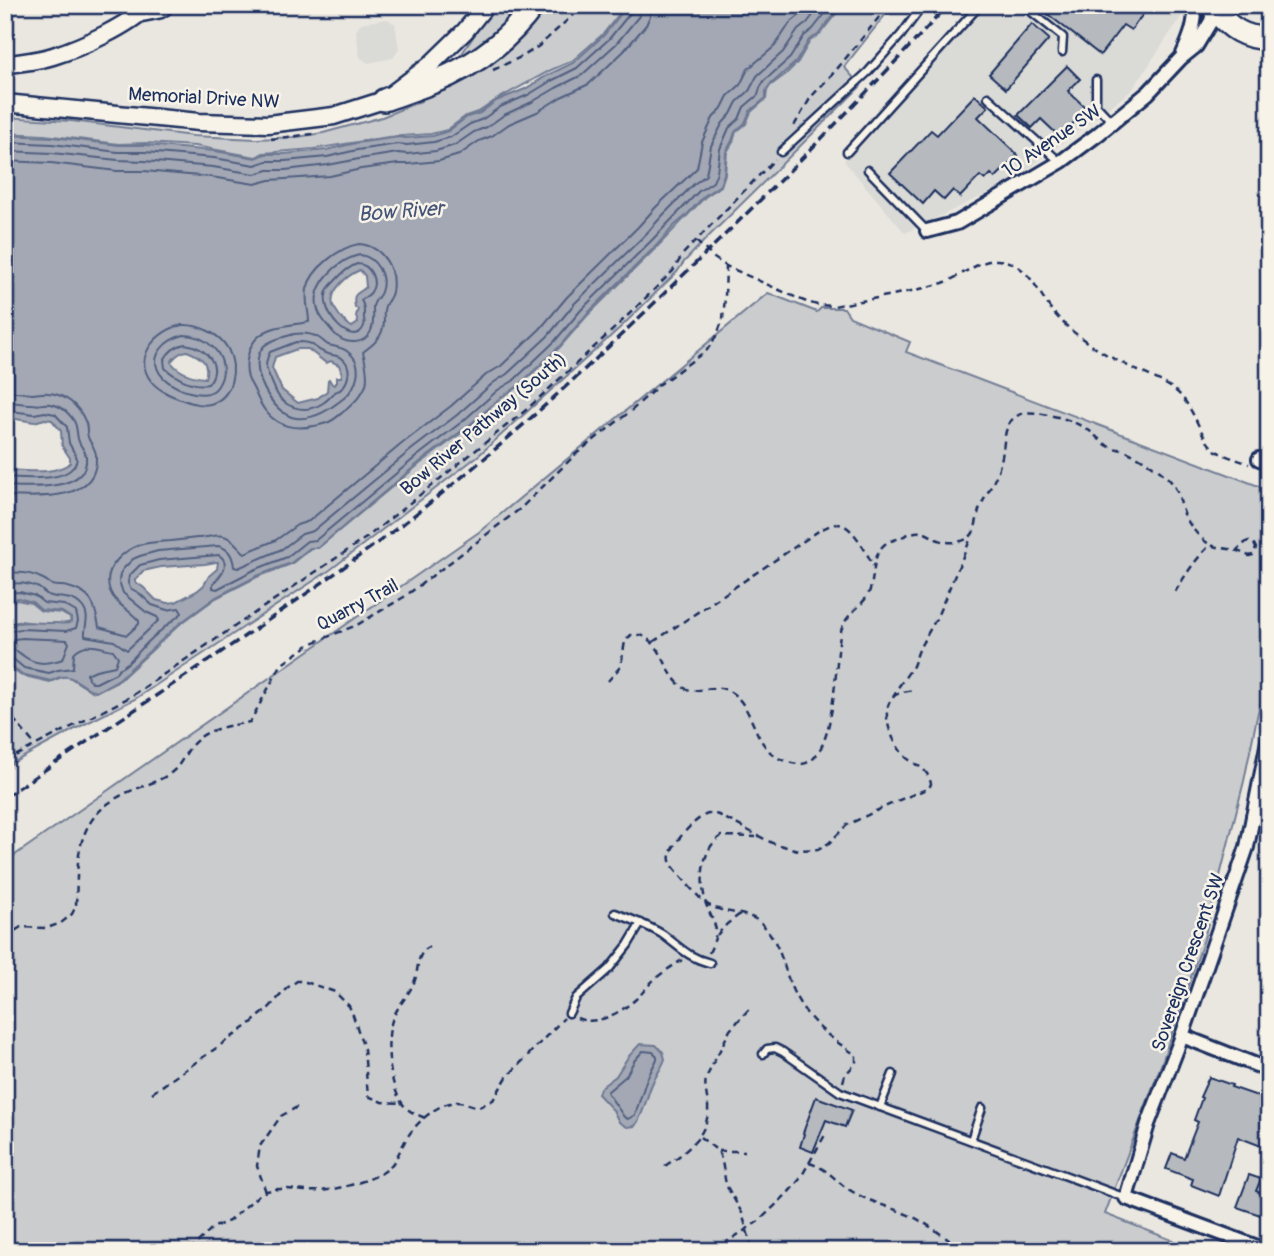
<svg xmlns="http://www.w3.org/2000/svg" width="1274" height="1256" viewBox="0 0 1274 1256" font-family="Pangolin,sans-serif">
<style>
.built{fill:#dadad6}
.green{fill:#cbcccd;stroke:#737e96;stroke-width:2}
.water{fill:#a3a8b4;stroke:#6d7892;stroke-width:2;fill-rule:evenodd}
.lines{fill:none;stroke-linecap:round;stroke-linejoin:round}
.shore{stroke:#515f80;stroke-width:2}
.building{fill:#b6babf;stroke:#1b2f5e;stroke-width:2}
.lane-casing{stroke:#1b2f5e;stroke-width:11}
.street-casing{stroke:#1b2f5e;stroke-width:18}
.secondary-casing{stroke:#1b2f5e;stroke-width:21}
.highway-casing{stroke:#1b2f5e;stroke-width:26}
.path{stroke:#1b2f5e;stroke-width:2.5;stroke-dasharray:7 5;stroke-linecap:butt}
.lane{stroke:#f7f3e8;stroke-width:6}
.street{stroke:#f7f3e8;stroke-width:12}
.secondary{stroke:#f7f3e8;stroke-width:16}
.highway{stroke:#f7f3e8;stroke-width:21}
.rail{stroke:#1b2f5e;stroke-width:3.5;stroke-dasharray:10 5;stroke-linecap:butt}
.labels{text-anchor:middle;stroke-width:5;stroke-linejoin:round;paint-order:stroke}
.street-label{font-size:19px;fill:#1b2f5e;stroke:#f7f3e8}
.water-label{font-size:21px;font-style:italic;fill:#445378;stroke:#f7f3e8}
</style>
<rect width="100%" height="100%" fill="#eae7e0"/>
<filter id="ink" filterUnits="userSpaceOnUse"><feTurbulence type="fractalNoise" baseFrequency=".0143" numOctaves="2"/><feDisplacementMap in="SourceGraphic" scale="14" xChannelSelector="R" yChannelSelector="G"/><feConvolveMatrix kernelMatrix="1 2 1 2 8 2 1 2 1" color-interpolation-filters="sRGB"/></filter>
<g filter="url(#ink)">
<g class="built">
<polygon points="979,5 1183,5 1185,11 1132,90 1011,182 905,233 844,161"/>
<polygon points="387,19 395,24 399,49 393,58 368,63 360,57 356,31 361,23"/>
</g>
<g class="green">
<polygon points="495,5 524,5 506,26 452,68"/>
<polygon points="540,5 626,5 603,34 572,61 551,70 496,100 480,111 466,116 447,130 431,134 388,137 314,149 263,153 256,157 195,146 145,143 119,144 44,135 5,133 5,117 71,121 193,136 256,139 297,137 323,133 382,117 421,101 425,92"/>
<path d="M843 5H893L844 67 861 86 703 242 684 262 677 272 622 326 479 455 330 570 135 699 75 729 5 767V662L20 675 50 682 67 675C72 679 90 691 95 692L120 680 179 625 216 598 257 577 291 564 311 548H318L421 463 468 428 503 396 517 388 560 347 587 316 658 246 705 197 721 186 725 174 727 152 733 142 736 132 746 124 751 112 766 99 767 91 770 86 786 74 798 62 810 41 819 35Z"/>
<polygon points="768,293 817,312 821,308 844,308 850,317 910,342 906,352 1269,490 1269,677 1258,712 1244,781 1204,939 1161,1065 1105,1214 1200,1251 5,1251 5,862 479,532"/>
<polygon points="17,600 31,603 41,611 61,613 70,618 71,622 66,624 34,623 21,621 5,625 5,602"/>
</g>
<g class="water">
<path d="M628 5H841L818 35 809 40 796 62 769 86 766 91V98L750 111 745 123 735 132 732 141 726 152 724 174 720 185 704 196 687 215 674 226 657 245 586 315 559 347 517 387 503 396 467 427 420 462 318 548H310L291 563 257 576 216 597 179 624 119 679 96 692C77 685 72 669 51 681L21 674 5 661V626C19 620 38 623 54 623 61 623 65 625 71 622V618L62 612 41 610 32 602 18 598 5 601V470C25 470 53 476 70 463V458L62 446 61 431 52 420 45 419 34 422 10 418 5 419V135L53 137 119 145H146L215 151 256 158 265 154H284L326 150 356 143 399 137 406 138 433 136 448 131 467 117 480 113 496 101 525 89 548 75 573 63 604 35ZM360 270 365 276 366 287C358 295 352 291 355 307L358 309 356 316 358 323 352 327C346 324 343 320 339 315 338 313 333 307 333 305 329 290 348 275 360 270ZM297 349H308L326 363 331 361 339 365 342 374 341 377H337V381L335 385 332 384 329 379 328 380 327 391 318 398 298 403 282 390 272 368 275 357ZM187 351C200 356 210 362 205 378 192 377 179 372 171 362 175 356 179 352 187 351ZM216 562H218L217 569 209 576 204 585 197 591 176 602 168 603 156 600 143 587 135 582V580L143 571 161 567 205 564Z"/>
<path d="M640 1044 656 1045 663 1052 665 1059C662 1068 656 1075 652 1084 646 1098 644 1114 635 1126L627 1127 619 1122 613 1110 598 1094 600 1088 616 1076 628 1057Z"/>
</g>
<g class="lines">
<g class="shore">
<polyline points="5,142 52,144 118,152 145,152 214,158 255,165 267,161 285,161 327,157 357,150 398,144 407,145 434,142 451,137 470,124 483,119 500,107 528,95 551,81 577,68 609,39 631,12 633,5"/>
<polyline points="5,151 52,153 118,160 144,161 213,167 255,174 268,170 285,170 328,165 359,159 398,153 407,154 436,151 455,145 474,132 487,127 504,115 532,102 556,88 582,75 616,44 639,16 641,5"/>
<polyline points="5,161 51,163 117,171 144,171 211,177 255,184 270,180 330,176 361,169 398,164 408,164 439,161 459,155 479,141 492,136 509,124 537,112 561,97 589,84 623,52 646,25 650,16 652,5"/>
<path d="M359 244C383 246 396 269 392 292 391 298 387 301 385 306 383 311 384 317 384 322 383 337 374 344 363 352 370 380 370 389 347 409 341 413 336 419 329 422 325 424 319 425 314 426 284 432 266 420 255 392 253 387 250 383 248 378 244 365 248 346 258 337 271 325 292 325 309 322 309 311 305 303 307 289 311 269 340 247 359 244Z"/>
<path d="M360 255C376 257 387 276 381 292 379 298 374 300 373 306 373 313 374 321 372 328 367 346 343 346 333 332 328 326 320 318 318 310 310 286 338 259 360 255Z"/>
<path d="M357 264C371 264 378 282 371 292 370 294 363 299 361 300 364 306 364 308 364 315 363 320 366 321 364 326 354 351 316 311 328 289 330 286 333 283 335 281 342 273 348 267 357 264Z"/>
<path d="M182 325C199 324 220 334 228 349 238 368 233 398 210 404 201 406 192 403 183 400 172 396 159 391 151 381 132 356 158 330 182 325Z"/>
<path d="M294 334C303 333 311 333 319 338 322 340 325 343 328 345 335 347 342 347 348 352 365 364 357 387 344 398 330 409 315 420 296 418 272 415 245 365 264 346 271 339 285 337 294 334Z"/>
<path d="M184 335C206 335 227 354 222 377 220 383 218 388 213 391 196 402 139 377 161 349 167 341 174 338 184 335Z"/>
<path d="M296 342C317 342 310 347 325 353 331 356 340 354 345 361 352 370 348 383 340 390 338 391 336 391 335 392 331 396 328 400 323 403 305 415 281 408 274 387 268 372 262 368 270 352Z"/>
<path d="M185 344C205 347 224 365 208 384 193 387 176 378 165 368L164 360C169 351 175 346 185 344Z"/>
<path d="M5 392C14 391 23 393 32 394 38 394 43 392 48 393 65 394 79 406 85 421 88 426 86 432 88 437 90 444 96 448 96 456 99 503 35 497 5 496"/>
<path d="M5 402C14 402 23 404 32 404 42 405 33 405 43 404 56 402 67 410 74 421 78 428 76 435 79 442 81 447 85 450 86 456 90 493 27 487 5 486"/>
<path d="M5 412 11 411 34 414 45 412 55 414 67 427 69 443 77 458C74 484 25 478 5 477"/>
<path d="M5 574C18 571 31 573 43 579 46 580 49 583 52 585 57 587 63 585 68 587 93 593 95 606 99 627L127 635 139 624V621C130 610 115 604 110 591 106 580 109 569 117 560 133 542 148 543 171 541 180 540 188 539 197 538 207 538 215 534 224 536 234 539 238 548 245 553L276 540 297 525 309 521 404 442 451 406 486 375 501 366 540 329 567 297 638 227 656 207 697 168 702 142 713 118 722 108 728 96 740 85 748 69 775 46 790 23 800 15 808 5"/>
<path d="M5 585C17 582 28 583 39 588 42 590 44 593 48 595 60 600 74 594 84 609 90 618 84 627 85 636L114 641 127 650 159 620 157 617 146 612 123 593 119 581 120 574 123 569 133 559 140 556 158 551 218 546C229 548 233 556 234 567L238 568 282 549 302 534 313 531 411 450 457 415 493 383 507 374 548 336 574 304 646 234 663 215 694 184 706 175 711 146 722 124 731 114 737 102 749 91 757 76 783 52 798 30 807 23 821 5"/>
<polyline points="5,593 20,592 35,596 44,603 64,605 76,612 78,621 76,628 66,631 21,629 5,632"/>
<path d="M5 641C11 640 17 638 23 638 38 639 52 639 67 640L69 643 63 659C50 663 38 666 25 657 18 652 15 648 5 648"/>
<path d="M5 656 12 658 24 668 49 673 58 670 73 668 74 653C85 640 100 648 113 650L118 657 115 666 96 670 87 674 88 679 93 683H96L116 673 118 669C129 665 138 652 147 643 158 632 170 623 182 613L179 608 167 610 152 605 139 593 130 588 128 583 129 576 140 565 159 560 219 555C232 564 220 576 213 584V588L217 589 254 570 287 557 307 541 316 540 416 457 463 421 498 390 513 381 554 342 581 310 652 240 699 191 713 182 717 172 720 149 729 128 739 119 744 107 758 95 760 88 764 81 790 58 804 36 813 29 832 5"/>
<polygon points="643,1051 653,1052 657,1056 657,1059 646,1081 635,1115 628,1119 624,1117 607,1092 626,1076 634,1061"/>
</g>
</g>
<g class="building">
<polygon points="1050,5 1150,5 1131,30 1123,25 1100,55 1045,12"/>
<polygon points="1032,24 1049,39 1006,89 989,74"/>
<polygon points="1067,66 1080,79 1068,91 1087,109 1060,137 1041,119 1032,128 1018,115"/>
<polygon points="975,95 988,107 978,117 1018,155 995,178 991,174 985,180 980,176 960,197 953,190 944,200 934,191 923,204 890,173 931,130 937,135"/>
<polygon points="1209,1077 1232,1085 1231,1087 1269,1100 1269,1149 1238,1137 1219,1196 1191,1185 1193,1179 1166,1169 1172,1153 1184,1158 1198,1122 1194,1120 1202,1098 1200,1097"/>
<polygon points="816,1097 852,1110 845,1127 826,1120 813,1152 800,1147 804,1134 803,1133"/>
<polygon points="1249,1175 1261,1179 1256,1191 1269,1196 1269,1218 1237,1207"/>
</g>
<g class="lines">
<g class="lane-casing">
<g id="lane">
<polyline points="1024,6 1063,37 1062,52"/>
<polyline points="1096,80 1096,105 1112,122"/>
<polyline points="988,97 1060,162"/>
<polyline points="781,152 868,72 901,35 923,5"/>
<polyline points="847,152 980,5"/>
<polyline points="868,170 927,231"/>
<path d="M615 913C631 919 647 925 662 934 680 947 687 957 710 963"/>
<polyline points="569,1013 576,998 609,969 628,945 641,923"/>
<polyline points="763,1054 767,1049 775,1048 783,1052 840,1092 1126,1198"/>
<polyline points="880,1107 893,1074"/>
<polyline points="971,1140 982,1108"/>
</g>
</g>
<g class="street-casing">
<g id="street">
<path d="M1183 54C1190 38 1196 24 1195 5"/>
<polyline points="927,231 957,223 1062,161 1097,135 1148,93 1181,58 1196,46 1211,21 1214,9 1213,7"/>
<polyline points="1259,459 1269,462"/>
<polyline points="1253,816 1269,820"/>
<polyline points="1182,1036 1269,1070"/>
<polyline points="1268,1251 1126,1198 1148,1124 1182,1036 1247,847 1269,736"/>
</g>
</g>
<g class="secondary-casing">
<g id="secondary">
<path d="M5 65C21 62 38 61 53 56 82 47 128 26 149 5"/>
<polyline points="5,103 199,122 268,124 334,116 384,100 429,66 465,31 486,5"/>
</g>
</g>
<g class="highway-casing">
<g id="highway">
<path d="M1214 9C1229 28 1245 39 1269 38"/>
<polyline points="144,10 159,7 162,5"/>
<path d="M384 100C406 92 429 85 450 75 484 59 512 35 534 5"/>
</g>
</g>
<g class="path">
<polyline points="493,70 525,55 539,46 584,5"/>
<polyline points="794,126 811,97 837,69 889,5"/>
<polyline points="271,139 313,134"/>
<path d="M696 241 714 258 726 266 804 301 817 305 834 306C871 299 908 293 943 283 961 277 978 260 997 260 1028 261 1037 292 1053 312 1074 336 1101 353 1130 367 1146 375 1164 381 1177 392 1195 408 1200 438 1215 450 1224 456 1239 460 1249 464"/>
<path d="M1175 592C1186 574 1195 560 1210 545"/>
<path d="M653 642 820 530C827 527 835 522 842 525 854 528 868 555 873 566"/>
<path d="M608 681 621 666 625 641 631 635H641C665 647 662 667 679 684 694 699 712 681 729 691 760 709 749 758 798 764 838 768 834 656 841 631 845 616 857 610 866 598 877 582 869 557 885 544 889 541 895 540 900 538 906 535 913 531 920 532 927 532 933 538 939 540 950 544 967 543 973 533 977 525 977 515 980 507 987 493 996 480 1000 464 1004 453 1003 439 1007 428 1008 423 1013 418 1017 416 1025 410 1038 413 1048 415 1061 417 1075 422 1087 429 1094 434 1100 441 1108 446 1114 449 1121 449 1128 452 1141 458 1167 473 1174 486 1179 494 1180 502 1183 511 1187 523 1198 537 1209 544 1215 548 1226 548 1234 550 1239 551 1244 554 1249 556L1253 555 1256 548 1254 544 1248 541 1245 543 1237 550"/>
<polyline points="893,698 897,689 913,666 920,647 936,619 971,538"/>
<polyline points="5,709 35,745"/>
<polyline points="5,761 130,697 366,538 526,410 617,326 673,271 683,254 775,159"/>
<polyline points="717,935 727,924 740,914"/>
<path d="M5 937 21 927 47 928 61 923 72 914 76 906C78 855 74 817 128 792 142 786 159 782 172 772 182 764 186 750 195 742 209 727 231 726 250 722L281 665 310 644 357 625 404 597 452 561 521 508 576 454 632 410 660 384 707 350 717 335 723 319 725 297 726 266"/>
<path d="M709 953C712 946 716 938 716 931 715 922 709 913 706 904 700 881 700 851 721 836L756 837"/>
<path d="M577 1018C597 1027 621 1012 636 999 643 993 648 985 655 979 663 972 673 966 682 960"/>
<path d="M843 1082 845 1075 856 1063V1055C829 1037 808 1022 793 991 783 968 781 943 762 924 750 911 724 915 707 904 695 895 681 876 671 864 669 858 669 858 671 852 675 841 696 817 708 814 713 813 714 814 719 815L772 843 798 850 818 849 829 843 847 825 897 801 929 788 931 784C927 764 913 767 902 753 892 740 879 712 893 697 898 692 908 691 914 690"/>
<polyline points="152,1093 249,1025 269,1008 287,988 297,981 303,981 335,992 349,1006 353,1015 364,1049 368,1096 382,1102 402,1103"/>
<path d="M425 1118C416 1114 407 1111 402 1103 389 1084 384 1039 393 1018 398 1005 410 994 415 980 419 967 416 954 429 947"/>
<polyline points="700,1137 718,1151 722,1161 726,1185 742,1213 753,1251"/>
<polyline points="718,1151 745,1151"/>
<path d="M809 1163C830 1169 835 1182 853 1192 872 1203 894 1208 913 1217 926 1223 952 1241 962 1251"/>
<path d="M665 1166C687 1151 710 1134 708 1105 707 1095 704 1087 706 1078L730 1030 749 1009"/>
<polyline points="266,1192 257,1166 260,1146 281,1116 297,1107"/>
<path d="M189 1251 212 1228 229 1221 261 1193C284 1184 297 1193 320 1191 335 1190 369 1181 382 1173 394 1166 398 1154 404 1143 413 1125 437 1102 458 1102 465 1102 472 1106 479 1107L493 1100 507 1077 564 1018"/>
<polyline points="713,1251 759,1221 787,1194 800,1179 825,1135"/>
</g>
<use href="#lane" class="lane"/>
<use href="#street" class="street"/>
<use href="#secondary" class="secondary"/>
<use href="#highway" class="highway"/>
<path class="rail" d="M5 797C138 706 275 620 404 523 501 449 591 365 678 280 771 191 861 100 948 5"/>
</g>
</g>
<g class="labels">
<g class="street-label">
<text transform="translate(204 97) rotate(3)" y="7">Memorial Drive NW</text>
<text transform="translate(1051 140) rotate(-34)" y="7">10 Avenue SW</text>
<text transform="translate(483 423) rotate(-40)" y="7">Bow River Pathway (South)</text>
<text transform="translate(357 604) rotate(-28)" y="7">Quarry Trail</text>
<text transform="translate(1187 962) rotate(-71)" y="7">Sovereign Crescent SW</text>
</g>
<g class="water-label">
<text transform="translate(401 211) rotate(-4)" y="7">Bow River</text>
</g>
</g>
<rect width="1274" height="1256" fill="none" stroke="#f7f3e8" stroke-width="28"/>
<rect x="14" y="14" width="1246" height="1228" fill="none" stroke="#1b2f5e" stroke-width="2.5" filter="url(#ink)"/>
</svg>
